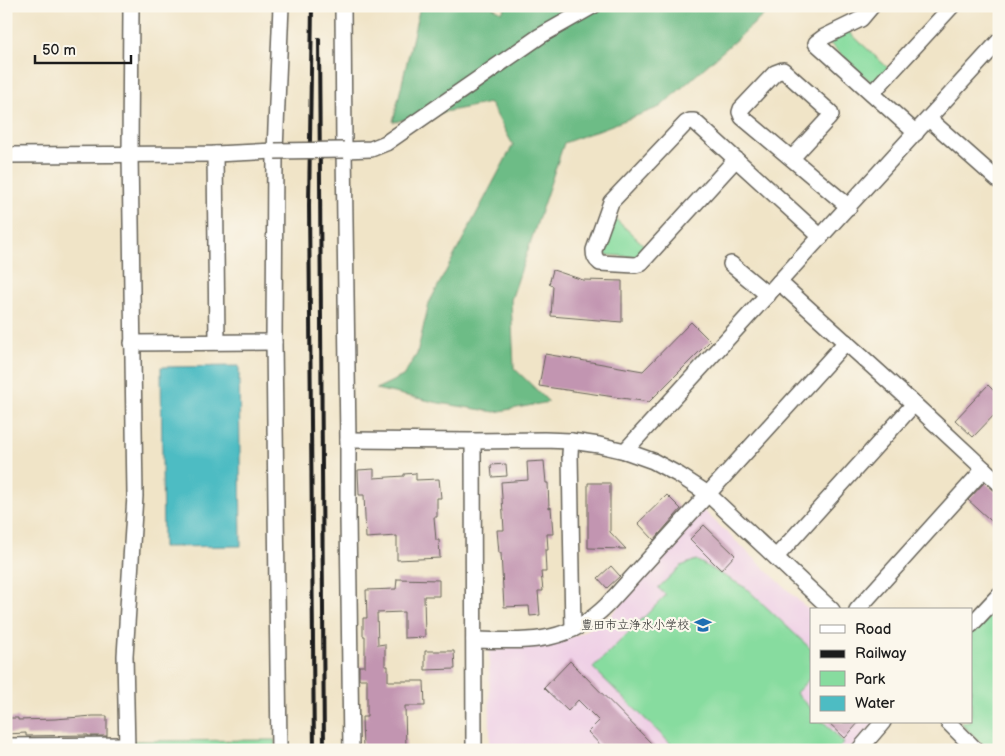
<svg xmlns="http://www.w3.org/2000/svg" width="1005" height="756" viewBox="0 0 1005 756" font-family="'Balsamiq Sans','Klee One',sans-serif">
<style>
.built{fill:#efd0e6}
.green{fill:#87dc9f;stroke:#527c5e}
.forest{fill:#6dbc86;stroke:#446c51}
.water{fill:#4dbcc3;stroke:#346c70}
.building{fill:#c295b1}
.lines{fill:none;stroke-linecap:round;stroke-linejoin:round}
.minor-casing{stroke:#666258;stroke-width:18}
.minor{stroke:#fff;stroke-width:15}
.rail{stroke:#1c1c1c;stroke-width:4}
.minor-bridge-casing{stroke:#666258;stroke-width:18;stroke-linecap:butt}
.minor-bridge{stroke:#fff;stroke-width:15}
.labels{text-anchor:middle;stroke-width:4.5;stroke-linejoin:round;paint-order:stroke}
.poi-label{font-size:12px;fill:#1c1c1c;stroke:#fbf7ec;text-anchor:end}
</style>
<rect width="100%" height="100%" fill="#fbf7ec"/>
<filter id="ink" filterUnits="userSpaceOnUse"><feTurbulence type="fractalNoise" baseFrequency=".02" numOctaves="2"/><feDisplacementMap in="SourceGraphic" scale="10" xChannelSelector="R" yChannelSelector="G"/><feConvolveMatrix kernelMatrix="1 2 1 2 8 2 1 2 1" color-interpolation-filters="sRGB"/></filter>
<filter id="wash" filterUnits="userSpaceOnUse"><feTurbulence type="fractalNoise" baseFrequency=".0096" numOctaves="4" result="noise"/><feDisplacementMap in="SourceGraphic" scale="20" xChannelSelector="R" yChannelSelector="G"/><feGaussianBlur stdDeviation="1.12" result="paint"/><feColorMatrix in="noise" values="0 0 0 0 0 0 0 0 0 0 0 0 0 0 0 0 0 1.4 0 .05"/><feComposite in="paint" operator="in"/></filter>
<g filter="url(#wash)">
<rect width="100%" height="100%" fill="#f0e4c7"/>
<polygon class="built" points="702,509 811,612 811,722 875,722 850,750 490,750 489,645 542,644 578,635 611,615"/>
<g class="green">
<polygon points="848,31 888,68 873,84 826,40"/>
<polygon points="610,214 646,247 637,257 606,255 599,246"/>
<polygon points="696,560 746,588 811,649 811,677 796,693 811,709 811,722 824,722 844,743 837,750 677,750 593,668 666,595 658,588 681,566"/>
<polygon points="999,602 999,747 987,749 960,722 971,722 971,633"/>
<polygon points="275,740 275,750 133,750 133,741"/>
</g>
<polygon class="forest" points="420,6 490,6 502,12 506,6 774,6 660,107 564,143 511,300 514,368 549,402 495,412 439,403 376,389 403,376 417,354 429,303 513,145 490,103 393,122"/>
<polygon class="water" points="239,366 241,546 163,547 161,367"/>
<g id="blocks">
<g class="building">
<polygon points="553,270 583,280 622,281 622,322 551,316 553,286 549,284"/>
<polygon points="691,322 710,341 649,402 539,386 545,354 643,371"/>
<polygon points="988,385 999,396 999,410 973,437 955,420"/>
<polygon points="544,461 546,483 548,483 549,508 551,507 553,534 547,534 548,550 545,550 546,572 541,572 543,591 538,591 540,615 530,616 529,606 504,607 501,553 499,553 497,530 504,530 501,482 528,480 527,462"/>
<polygon points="506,464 507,476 492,477 491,465"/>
<polygon points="374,469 374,478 404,476 404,474 416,473 416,480 439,479 441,498 437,498 437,517 434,517 436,540 439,540 440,558 397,560 397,536 366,538 364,495 359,495 358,470"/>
<polygon points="985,482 999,495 999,528 968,500"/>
<polygon points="588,483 610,483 610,532 626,549 588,548"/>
<polygon points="667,495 681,509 654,540 638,523"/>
<polygon points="704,525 735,555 721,570 690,539"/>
<polygon points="611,566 620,576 607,588 598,578"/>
<polygon points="397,579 439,580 439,596 424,596 425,637 404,638 404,612 377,613 378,645 385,644 385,666 388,666 388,681 424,681 425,706 405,706 406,750 363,750 362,717 367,717 367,679 359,679 359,666 365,666 365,636 363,636 363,618 367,618 366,590 396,589"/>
<polygon points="425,651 454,651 455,669 425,670"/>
<polygon points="570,661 658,750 605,750 588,732 599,721 578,700 568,711 544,688"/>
<polygon points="93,716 107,716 107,736 88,736 88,735 26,736 26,733 6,734 6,718 18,718 18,720 55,719"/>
<polygon points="828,722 859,722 845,738"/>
</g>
</g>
</g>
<g filter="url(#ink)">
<use href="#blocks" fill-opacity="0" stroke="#666258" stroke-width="1"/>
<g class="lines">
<g class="minor-casing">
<g id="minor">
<polyline points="343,6 344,150 348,440 348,516 351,750"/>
<polyline points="872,6 861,19 824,37 816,43 916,133"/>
<polyline points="872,93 952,6"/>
<polyline points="929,119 999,181"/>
<polyline points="344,150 371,149 386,143 540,36 593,6"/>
<polyline points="215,154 217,342"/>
<polyline points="6,155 215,154 275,151"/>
<polyline points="792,158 828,119 831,115 830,112 783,70 775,73 741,109 740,112 742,117 849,207"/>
<path d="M736 159 642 262 639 264 635 265 600 263C595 259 594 256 594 250L611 202 686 123 690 121H694L821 237"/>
<polyline points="731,264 768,295"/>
<polyline points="779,282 914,404 999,483"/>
<polyline points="132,343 274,342"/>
<polyline points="348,440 473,441 544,440 571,441 599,445 625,451 653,461 679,475 708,494 832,610"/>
<polyline points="473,441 474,750"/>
<polyline points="571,441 570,454 573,629"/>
<polyline points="625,451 999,41"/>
<polyline points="776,557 914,404"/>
<polyline points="857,610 984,469"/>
<polyline points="971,625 999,595"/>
<path d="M474 640C527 641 567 645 607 605L846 342"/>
<polyline points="948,722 976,750"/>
<polyline points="6,746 127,745"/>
<polyline points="127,750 125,656 135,496 130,154 131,6"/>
<polyline points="279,750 274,342 275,151 281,6"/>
<polyline points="859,750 883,722"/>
</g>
</g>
<use href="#minor" class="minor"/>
<g class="rail">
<polyline points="312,6 309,205 314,750"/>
<polyline points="319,39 324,750"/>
</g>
<g class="minor-bridge-casing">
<polyline id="minor-bridge" points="275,151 344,150"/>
</g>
<use href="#minor-bridge" class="minor-bridge"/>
</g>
</g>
<defs>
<g id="school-bare" transform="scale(1.35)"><path d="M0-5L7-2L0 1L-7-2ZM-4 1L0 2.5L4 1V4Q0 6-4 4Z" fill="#1f6fb2" stroke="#fbf7ec" stroke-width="2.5" paint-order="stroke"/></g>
</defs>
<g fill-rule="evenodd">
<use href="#school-bare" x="703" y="625"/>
</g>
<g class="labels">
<g class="poi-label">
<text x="689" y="629">豊田市立浄水小学校</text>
</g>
</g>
<rect width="1005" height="756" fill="none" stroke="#fbf7ec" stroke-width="25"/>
<rect x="810" y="608" width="162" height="115" fill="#fbf7ec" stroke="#a29f99"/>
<rect x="820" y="625" width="25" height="8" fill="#ffffff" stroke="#a29f99"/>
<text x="855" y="634" font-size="15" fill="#1c1c1c">Road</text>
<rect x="820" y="650" width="25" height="8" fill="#1c1c1c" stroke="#a29f99"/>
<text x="855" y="658" font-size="15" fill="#1c1c1c">Railway</text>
<rect x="820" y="671" width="25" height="15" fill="#87dc9f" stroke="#a29f99"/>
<text x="855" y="684" font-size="15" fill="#1c1c1c">Park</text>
<rect x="820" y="696" width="25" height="15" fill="#4dbcc3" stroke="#a29f99"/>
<text x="855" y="708" font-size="15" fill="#1c1c1c">Water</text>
<path d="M35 55v8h96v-8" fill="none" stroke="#1c1c1c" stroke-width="2.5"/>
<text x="42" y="55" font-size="15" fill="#1c1c1c" stroke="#fbf7ec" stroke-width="4" paint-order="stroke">50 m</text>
</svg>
